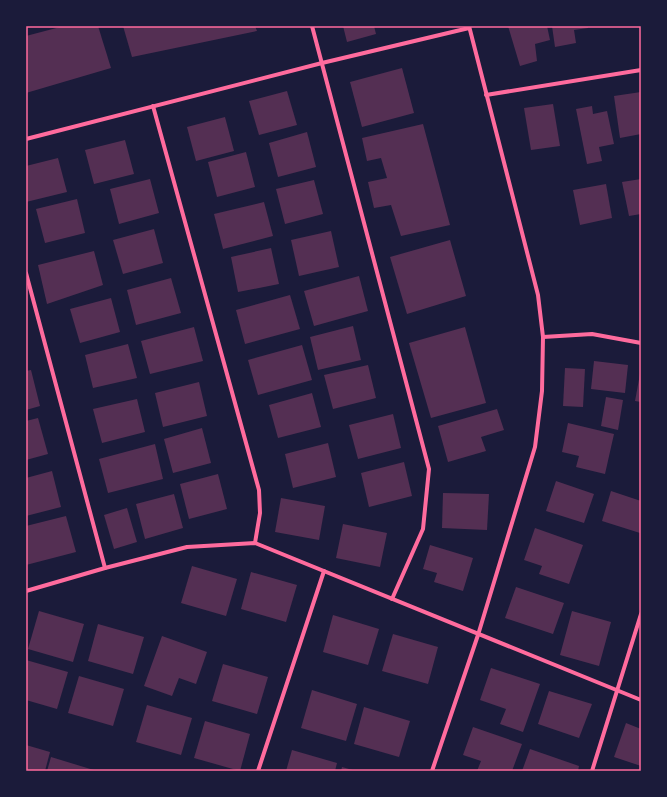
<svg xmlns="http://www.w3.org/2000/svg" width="667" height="797" viewBox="0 0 667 797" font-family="'Times New Roman',serif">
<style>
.building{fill:#542f53}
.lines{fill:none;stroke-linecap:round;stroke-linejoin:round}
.minor{stroke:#ff6b9d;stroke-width:4}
.neatline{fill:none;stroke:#ff6b9d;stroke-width:1.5}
</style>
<rect width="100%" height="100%" fill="#1b1b3a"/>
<g class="building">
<polygon points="64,26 98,26 111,68 26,93 26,36"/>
<polygon points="123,26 255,26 257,31 132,57"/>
<polygon points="343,26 374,26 376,34 347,42"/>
<polygon points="508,26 547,26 550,40 535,44 537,61 520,66"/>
<polygon points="552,26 588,26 588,28 574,30 576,43 555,47"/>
<polygon points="402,68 414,113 362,127 350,82"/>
<polygon points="287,91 297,125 259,135 249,101"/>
<polygon points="641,92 641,134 620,138 614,96"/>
<polygon points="553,104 560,146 531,150 524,108"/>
<polygon points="592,106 593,114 607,111 614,144 599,147 602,161 587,164 576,109"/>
<polygon points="225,117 234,151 196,161 187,127"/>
<polygon points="423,124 450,225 401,236 391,205 374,208 368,182 387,178 381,158 367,161 362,138"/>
<polygon points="307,132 316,167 278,177 269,143"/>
<polygon points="125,140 134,174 94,184 85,150"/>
<polygon points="246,152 255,187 217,197 208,162"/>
<polygon points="58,158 67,192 26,202 26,166"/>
<polygon points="150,179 159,213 119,224 110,189"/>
<polygon points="641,179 641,214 629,216 622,182"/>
<polygon points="314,180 323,214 285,224 276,189"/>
<polygon points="606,184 612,218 580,225 573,190"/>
<polygon points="77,199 85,233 45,243 36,209"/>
<polygon points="264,202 273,236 223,249 214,214"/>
<polygon points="154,229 163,263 123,274 113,240"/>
<polygon points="331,231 339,267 299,276 291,240"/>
<polygon points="450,240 466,296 407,314 390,257"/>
<polygon points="271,248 279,284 238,292 231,257"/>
<polygon points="94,251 103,285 47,304 38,265"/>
<polygon points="359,276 368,311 314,326 304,291"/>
<polygon points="171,278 181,313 136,325 127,290"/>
<polygon points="290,295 300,329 245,344 236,310"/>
<polygon points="111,298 120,332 80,343 70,309"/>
<polygon points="353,326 361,360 318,370 310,337"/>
<polygon points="194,327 203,361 150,374 141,341"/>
<polygon points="465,327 486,403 431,418 409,343"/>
<polygon points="128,344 137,378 93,388 85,355"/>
<polygon points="302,345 312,380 258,395 248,360"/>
<polygon points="594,361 628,365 625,393 591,389"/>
<polygon points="368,365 376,398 333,409 324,375"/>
<polygon points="565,368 585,369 583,407 563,406"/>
<polygon points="31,370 40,406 26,410 26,371"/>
<polygon points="640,374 641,374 641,402 635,401"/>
<polygon points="199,382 207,416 163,427 155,393"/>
<polygon points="312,393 321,427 278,438 269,405"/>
<polygon points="606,397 623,400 618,430 601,426"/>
<polygon points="137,399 145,432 102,443 93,409"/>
<polygon points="497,409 504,430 481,437 486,451 448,462 438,426"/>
<polygon points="393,414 401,448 358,459 349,425"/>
<polygon points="38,418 48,454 26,460 26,421"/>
<polygon points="568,423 614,434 605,474 576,467 579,456 562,452"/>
<polygon points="202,428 211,463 173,473 164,439"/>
<polygon points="328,443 336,477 293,488 285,454"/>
<polygon points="155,444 163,479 108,493 99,459"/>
<polygon points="404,462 412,496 369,507 361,473"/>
<polygon points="52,471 61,507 26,516 26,478"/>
<polygon points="218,474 227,509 189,519 180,484"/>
<polygon points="556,481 594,494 584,523 546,511"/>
<polygon points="611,491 641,501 640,533 602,521"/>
<polygon points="443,493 489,494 487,530 442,528"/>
<polygon points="174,494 183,528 145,539 136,504"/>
<polygon points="281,498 325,506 319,540 275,532"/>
<polygon points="127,508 137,542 114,549 104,515"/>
<polygon points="66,516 76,552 26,565 26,526"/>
<polygon points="343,524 387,533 380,567 336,558"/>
<polygon points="535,528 583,545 569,584 539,574 542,566 524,560"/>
<polygon points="430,545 473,558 463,591 434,582 437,573 423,569"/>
<polygon points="192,566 237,579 226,616 181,603"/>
<polygon points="251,572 297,585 286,622 241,609"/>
<polygon points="516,587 564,603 553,634 505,618"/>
<polygon points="39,611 84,624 73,662 28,649"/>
<polygon points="572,611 611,622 599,666 560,655"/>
<polygon points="333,615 379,629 368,665 323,652"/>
<polygon points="98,624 144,637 133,674 88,661"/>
<polygon points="393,634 438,647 428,684 382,671"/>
<polygon points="162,636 207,652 196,684 179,678 172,696 144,686"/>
<polygon points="26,660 68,672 57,709 26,700"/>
<polygon points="223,664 268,677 257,714 212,701"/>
<polygon points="491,668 540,684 523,732 500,724 506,709 480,700"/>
<polygon points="79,676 124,689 113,726 68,713"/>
<polygon points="312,690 357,704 346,741 301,728"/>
<polygon points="549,691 592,704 579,738 538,724"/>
<polygon points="147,705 192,718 181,755 136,742"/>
<polygon points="364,707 410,721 399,757 354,744"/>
<polygon points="205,721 250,734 240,771 194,758"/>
<polygon points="626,723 641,729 641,766 614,757"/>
<polygon points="473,727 522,744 512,771 477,771 481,761 463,755"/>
<polygon points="26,745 50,752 45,771 26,771"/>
<polygon points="530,749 579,766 578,771 522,771"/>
<polygon points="292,750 337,763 335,771 286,771"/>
<polygon points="51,757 97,771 47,771"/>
<polygon points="342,767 356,771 341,771"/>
</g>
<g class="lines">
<g class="minor">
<polyline points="312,26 429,469 423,529 392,599"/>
<polyline points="486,95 641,70"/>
<polyline points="153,106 259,490 260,513 255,543"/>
<polyline points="26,139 322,63 469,28"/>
<polyline points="26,273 105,568"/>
<polyline points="543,337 592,334 641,343"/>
<polyline points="26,591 105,568 187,547 255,543 641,700"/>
<polyline points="258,771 324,571"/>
<polyline points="432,771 478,635 535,447 542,391 543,337 538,295 469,26"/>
<polyline points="592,771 641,614"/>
</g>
</g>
<rect width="667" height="797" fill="none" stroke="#1b1b3a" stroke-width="54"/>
<rect x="27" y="27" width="613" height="743" class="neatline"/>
</svg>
